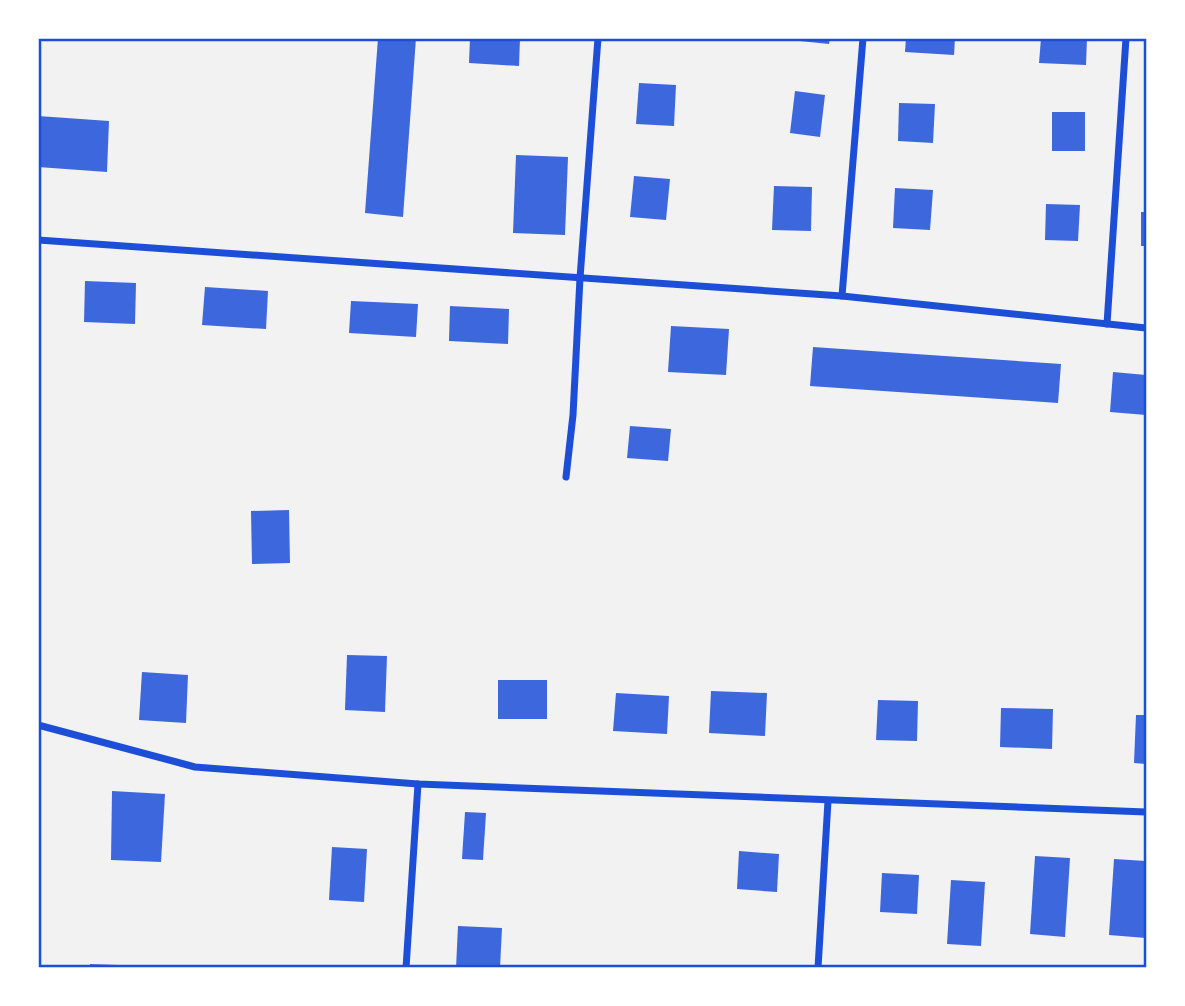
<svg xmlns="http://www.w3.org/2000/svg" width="1185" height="1006" viewBox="0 0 1185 1006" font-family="Roboto,sans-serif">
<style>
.building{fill:#3d67dc}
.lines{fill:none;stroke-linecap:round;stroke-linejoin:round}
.minor{stroke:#1d4ed8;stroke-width:7}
.neatline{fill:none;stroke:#1d4ed8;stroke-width:2.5}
</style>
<rect width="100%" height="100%" fill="#f2f2f2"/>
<g class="building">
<polygon points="378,38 416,38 403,217 365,213"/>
<polygon points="470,38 520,38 519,66 469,63"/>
<polygon points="790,38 830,38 829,44 790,40"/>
<polygon points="906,38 955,38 954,55 905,52"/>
<polygon points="1041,38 1087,38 1086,65 1039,63"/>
<polygon points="639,83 676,85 674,126 636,124"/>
<polygon points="795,91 825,95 820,137 790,133"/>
<polygon points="899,103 935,104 933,143 898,141"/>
<rect x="1052" y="112" width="33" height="39"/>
<polygon points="38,116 109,121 107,172 38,167"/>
<polygon points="516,155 568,157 565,235 513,233"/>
<polygon points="634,176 670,179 666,220 630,217"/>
<polygon points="774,186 812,187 811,231 772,230"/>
<polygon points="895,188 933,190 930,230 893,228"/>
<polygon points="1046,204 1080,205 1078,241 1045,240"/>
<rect x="1141" y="212" width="5" height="34"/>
<polygon points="85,281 136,283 135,324 84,322"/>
<polygon points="205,287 268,291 266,329 202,325"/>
<polygon points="351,301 418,304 416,337 349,333"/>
<polygon points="450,306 509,309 508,344 449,341"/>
<polygon points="671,326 729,329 726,375 668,372"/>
<polygon points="813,347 1061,364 1058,403 810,386"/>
<polygon points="1113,372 1146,375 1146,415 1110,412"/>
<polygon points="630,426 671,429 668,461 627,458"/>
<polygon points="289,510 290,563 252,564 251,511"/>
<polygon points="347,655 387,656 385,712 345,710"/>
<polygon points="142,672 188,675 186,723 139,720"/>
<rect x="498" y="680" width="49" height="39"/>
<polygon points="711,691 767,693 765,736 709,733"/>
<polygon points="616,693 669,696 667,734 613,731"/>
<polygon points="878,700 918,701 917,741 876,740"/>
<polygon points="1001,708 1053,709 1052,749 1000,747"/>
<polygon points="1136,715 1146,715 1146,764 1134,763"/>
<polygon points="112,791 165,794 161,862 111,860"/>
<polygon points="465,812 486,813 483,860 462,859"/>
<polygon points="332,847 367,849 364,902 329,900"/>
<polygon points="739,851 779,854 777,892 737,889"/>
<polygon points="1035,856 1070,858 1065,937 1030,934"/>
<polygon points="1114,859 1146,861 1146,938 1109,935"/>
<polygon points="882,873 919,875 917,914 880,912"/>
<polygon points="951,880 985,882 981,946 947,944"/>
<polygon points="458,926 502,928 500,968 456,968"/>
<polygon points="90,964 118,965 118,968 90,968"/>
</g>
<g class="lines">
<g class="minor">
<polyline points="38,240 842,296 1146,328"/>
<polyline points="842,296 863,38"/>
<polyline points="1107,324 1126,38"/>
<polyline points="566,477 573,415 580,278 598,38"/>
<polyline points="38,725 195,767 418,784 1146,812"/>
<polyline points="406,968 418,784"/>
<polyline points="818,968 828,801"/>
</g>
</g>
<rect width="1185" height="1006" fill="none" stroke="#ffffff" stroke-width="80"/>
<rect x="40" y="40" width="1105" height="926" class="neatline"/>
</svg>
